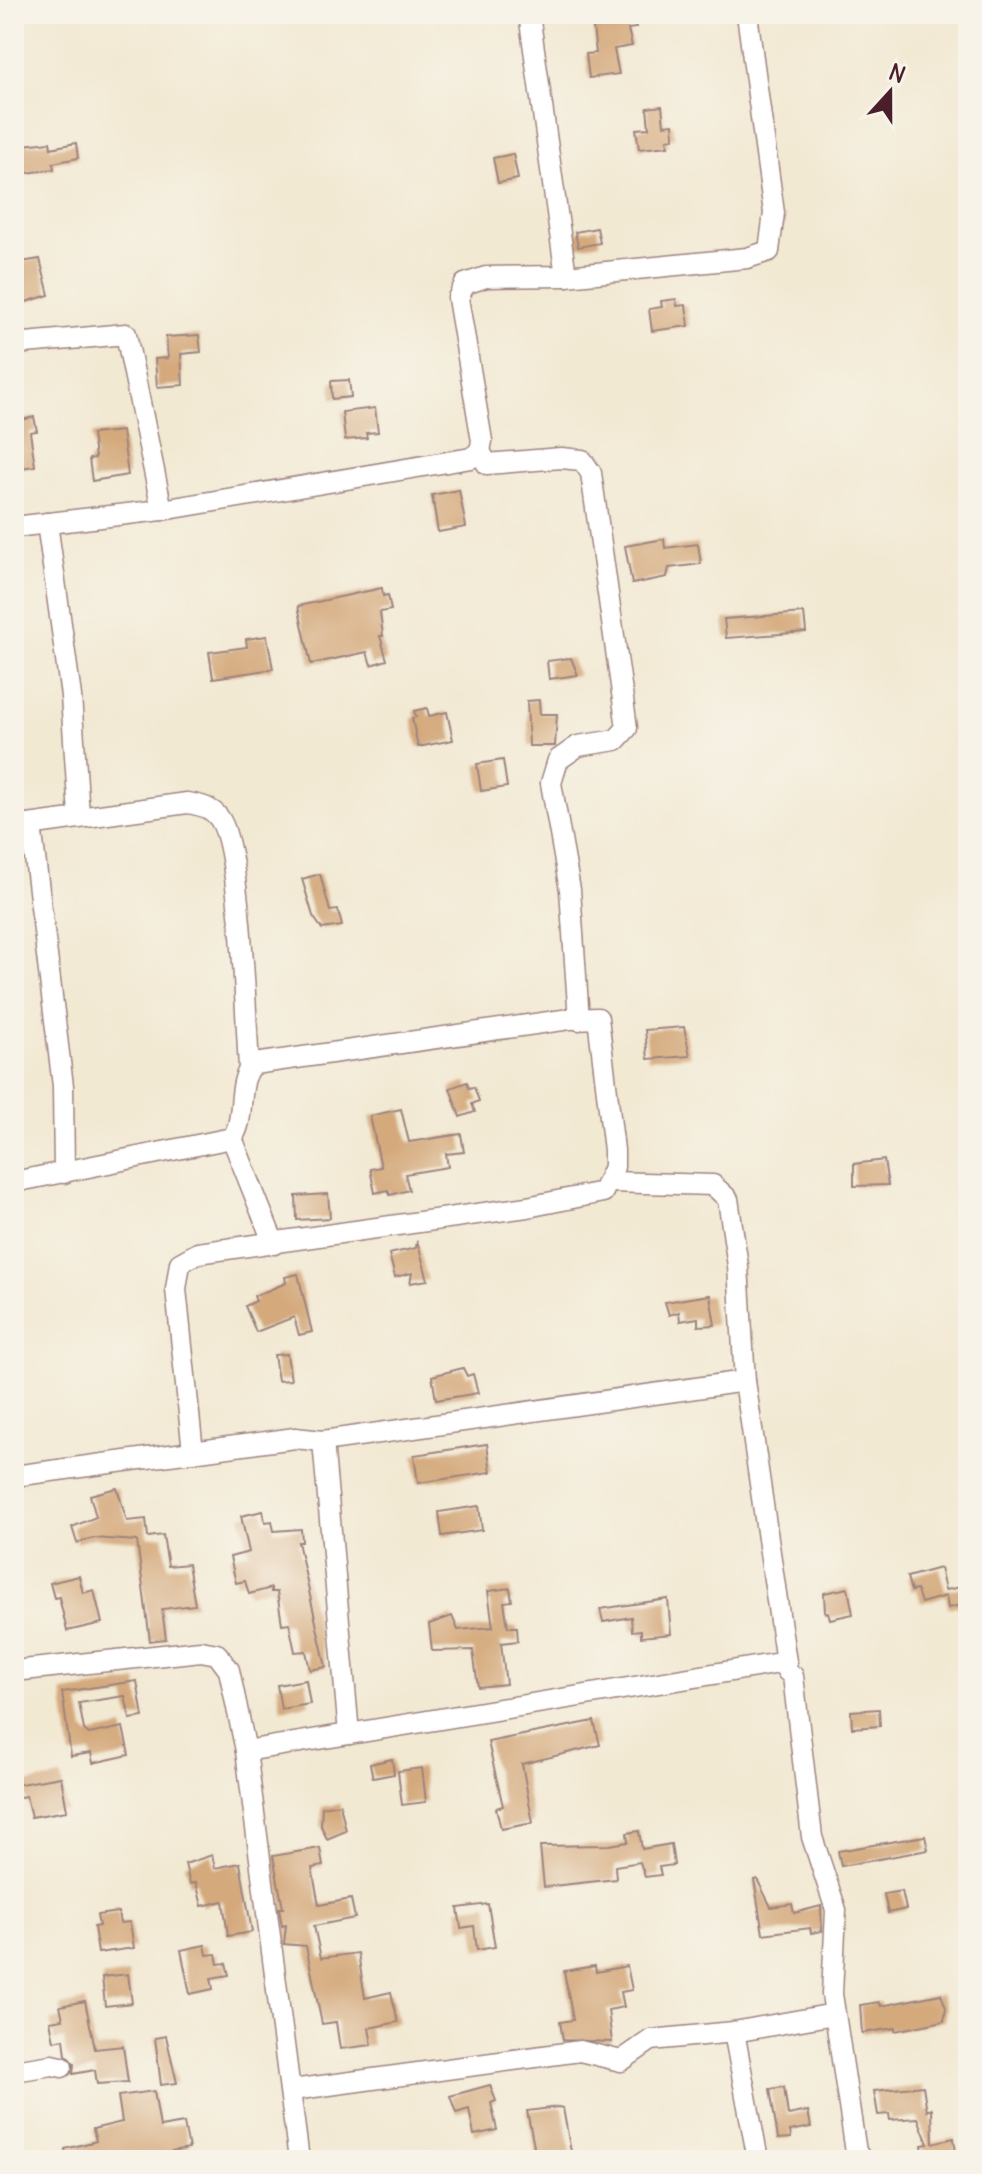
<svg xmlns="http://www.w3.org/2000/svg" width="982" height="2174" viewBox="0 0 982 2174" font-family="Delius,sans-serif">
<style>
.building{fill:#d4a97c}
.lines{fill:none;stroke-linecap:round;stroke-linejoin:round}
.minor-casing{stroke:#9e847f;stroke-width:23}
.minor{stroke:#fff;stroke-width:20}
</style>
<rect width="100%" height="100%" fill="#f7f3e8"/>
<filter id="ink" filterUnits="userSpaceOnUse"><feTurbulence type="fractalNoise" baseFrequency=".0125" numOctaves="2"/><feDisplacementMap in="SourceGraphic" scale="16" xChannelSelector="R" yChannelSelector="G"/><feConvolveMatrix kernelMatrix="1 2 1 2 8 2 1 2 1" color-interpolation-filters="sRGB"/></filter>
<filter id="wash" filterUnits="userSpaceOnUse"><feTurbulence type="fractalNoise" baseFrequency=".006" numOctaves="4" result="noise"/><feDisplacementMap in="SourceGraphic" scale="32" xChannelSelector="R" yChannelSelector="G"/><feGaussianBlur stdDeviation="1.8" result="paint"/><feColorMatrix in="noise" values="0 0 0 0 0 0 0 0 0 0 0 0 0 0 0 0 0 1.4 0 .05"/><feComposite in="paint" operator="in"/></filter>
<g filter="url(#wash)">
<rect width="100%" height="100%" fill="#f2e9d3"/>
<g id="blocks">
<g class="building">
<polygon points="634,14 636,28 628,29 632,46 614,49 619,74 589,78 586,54 596,53 592,19"/>
<polygon points="662,106 664,125 673,124 674,138 667,139 668,146 639,149 636,129 649,128 647,108"/>
<polygon points="50,142 51,148 76,143 78,158 53,163 54,169 14,175 14,146"/>
<polygon points="513,154 518,179 498,183 493,158"/>
<polygon points="597,228 600,243 578,247 575,232"/>
<polygon points="40,259 49,295 26,302 23,293 14,295 14,277 19,276 15,263"/>
<polygon points="676,299 677,306 686,305 689,326 652,331 649,309 662,307 661,301"/>
<polygon points="199,335 201,352 181,354 183,385 157,387 155,359 168,358 166,337"/>
<polygon points="349,380 351,397 332,399 331,381"/>
<polygon points="375,408 378,432 366,433 367,438 345,440 342,412"/>
<polygon points="34,417 37,431 30,432 35,466 14,469 14,422"/>
<polygon points="122,431 128,475 92,481 89,459 95,458 92,434"/>
<polygon points="459,490 466,527 438,532 432,495"/>
<polygon points="664,539 665,548 698,544 701,564 669,568 667,577 632,584 625,546"/>
<polygon points="382,588 383,596 388,595 391,610 380,612 383,636 380,636 387,660 371,665 367,652 311,664 298,606"/>
<polygon points="804,613 806,632 726,638 724,619"/>
<polygon points="267,636 273,669 213,678 209,652 247,647 246,639"/>
<polygon points="571,658 578,675 549,679 547,661"/>
<polygon points="539,700 540,714 557,714 555,746 529,746 527,701"/>
<polygon points="427,708 429,716 447,712 453,740 418,747 412,718 416,717 414,711"/>
<polygon points="503,760 507,787 481,791 477,764"/>
<polygon points="320,874 330,911 338,910 342,926 322,929 313,916 302,879"/>
<polygon points="684,1027 690,1056 648,1059 645,1030"/>
<polygon points="467,1082 469,1088 474,1087 479,1101 472,1104 475,1112 460,1117 450,1088"/>
<polygon points="401,1109 409,1142 461,1134 464,1152 446,1154 448,1167 405,1174 409,1190 390,1195 388,1190 375,1193 370,1169 381,1167 370,1116"/>
<polygon points="884,1160 888,1185 854,1186 854,1164"/>
<polygon points="328,1194 330,1218 297,1220 296,1196"/>
<polygon points="417,1241 428,1280 410,1283 412,1273 395,1277 389,1254 416,1248"/>
<polygon points="298,1274 312,1332 299,1335 294,1317 256,1332 245,1306 256,1301 254,1296 286,1283 285,1277"/>
<polygon points="710,1295 715,1325 698,1326 698,1318 680,1321 679,1312 669,1315 665,1302"/>
<polygon points="287,1354 291,1380 278,1381 274,1355"/>
<polygon points="463,1368 467,1376 473,1374 478,1393 436,1400 432,1376"/>
<polygon points="487,1444 491,1472 418,1483 414,1455"/>
<polygon points="117,1488 127,1521 146,1519 148,1537 163,1535 168,1566 188,1564 195,1605 162,1609 166,1639 150,1641 137,1541 93,1538 77,1543 72,1527 96,1517 90,1495"/>
<polygon points="479,1506 482,1530 442,1536 439,1512"/>
<polygon points="263,1511 265,1522 272,1521 274,1531 301,1529 302,1542 298,1542 326,1667 310,1670 306,1651 295,1652 289,1623 282,1624 277,1592 271,1592 271,1588 249,1594 245,1581 236,1583 230,1557 249,1552 241,1516"/>
<polygon points="940,1568 945,1590 962,1587 965,1604 948,1608 946,1596 921,1603 917,1590 911,1591 907,1577"/>
<polygon points="79,1576 83,1593 94,1590 102,1623 67,1631 59,1597 54,1598 50,1583"/>
<polygon points="510,1588 512,1601 504,1602 508,1627 517,1627 518,1641 501,1643 506,1684 478,1687 473,1650 432,1651 429,1624 452,1616 458,1630 493,1627 488,1591"/>
<polygon points="848,1588 853,1614 830,1619 828,1612 825,1613 824,1593"/>
<polygon points="668,1599 671,1634 641,1637 641,1630 632,1631 631,1617 603,1622 600,1609"/>
<polygon points="306,1680 310,1704 281,1709 277,1685"/>
<polygon points="137,1681 143,1717 130,1719 125,1696 79,1703 84,1730 89,1734 123,1727 129,1755 93,1763 91,1753 71,1756 62,1692"/>
<polygon points="879,1709 880,1726 852,1728 851,1711"/>
<polygon points="594,1721 600,1745 522,1764 533,1823 501,1829 496,1808 503,1806 488,1742"/>
<polygon points="392,1759 394,1774 373,1778 370,1764"/>
<polygon points="422,1768 426,1802 402,1805 398,1771"/>
<polygon points="61,1777 67,1811 31,1817 26,1796 14,1798 14,1785"/>
<polygon points="340,1804 346,1831 327,1839 321,1826 322,1807"/>
<polygon points="639,1831 642,1849 671,1844 674,1865 659,1867 661,1875 645,1877 640,1862 615,1866 616,1879 544,1887 540,1846 609,1845 628,1842 627,1833"/>
<polygon points="925,1836 928,1850 841,1866 838,1851"/>
<polygon points="320,1848 323,1866 312,1868 319,1905 351,1899 355,1918 314,1926 321,1958 358,1953 365,1998 391,1992 398,2022 369,2028 372,2045 340,2049 336,2022 322,2024 306,1946 284,1944 286,1925 282,1926 279,1908 283,1908 273,1856"/>
<polygon points="212,1855 215,1868 240,1863 252,1932 228,1936 223,1901 202,1906 196,1882 190,1884 185,1864"/>
<polygon points="757,1879 771,1907 792,1904 794,1913 821,1906 822,1931 811,1933 810,1928 763,1934 754,1880"/>
<polygon points="902,1891 906,1909 888,1913 884,1894"/>
<polygon points="488,1904 495,1947 477,1950 474,1926 461,1928 458,1908"/>
<polygon points="118,1912 120,1923 130,1922 134,1948 98,1953 94,1927 99,1926 97,1915"/>
<polygon points="205,1945 207,1955 216,1954 218,1964 226,1963 229,1975 211,1978 213,1989 190,1994 181,1950"/>
<polygon points="595,1966 596,1972 627,1966 632,1990 621,1992 624,2007 608,2010 612,2042 563,2040 560,2022 573,2020 564,1971"/>
<polygon points="128,1974 132,2003 105,2006 102,1977"/>
<polygon points="941,1994 946,2008 944,2021 895,2031 895,2028 862,2033 860,2005 879,2002 881,2006"/>
<polygon points="85,2001 95,2049 123,2046 128,2082 97,2084 95,2070 73,2074 74,2064 66,2055 64,2039 54,2041 50,2021 63,2019 60,2006"/>
<polygon points="166,2036 177,2083 161,2085 155,2038"/>
<polygon points="490,2085 496,2101 491,2103 497,2130 474,2135 469,2109 456,2113 450,2096"/>
<polygon points="923,2086 927,2111 932,2109 933,2143 954,2138 957,2160 924,2160 922,2145 928,2144 918,2118 890,2120 889,2114 878,2115 874,2091"/>
<polygon points="784,2087 788,2115 808,2111 811,2127 790,2131 791,2138 778,2139 770,2089"/>
<polygon points="154,2091 160,2127 184,2123 189,2149 159,2154 160,2160 67,2160 65,2149 96,2141 93,2129 122,2122 118,2096"/>
<polygon points="558,2107 563,2108 571,2152 536,2157 527,2111"/>
</g>
</g>
</g>
<g filter="url(#ink)">
<use href="#blocks" fill-opacity="0" stroke="#9e847f" stroke-width="2"/>
<g class="lines">
<g class="minor-casing">
<g id="minor">
<polyline points="529,14 566,276"/>
<polyline points="14,344 126,334 162,510"/>
<polyline points="47,523 71,696 79,815"/>
<polyline points="14,527 162,510 471,458 480,451"/>
<polyline points="31,825 63,1086 64,1173"/>
<path d="M14 827 187 803C200 805 211 807 219 818 241 846 246 1022 249 1068"/>
<polyline points="579,1020 570,890 551,783 558,760 578,746 616,740 627,728 591,473 582,460 561,458 487,464 480,451 482,441 458,298 465,284 486,277 566,276 747,258 769,251 774,213 747,14"/>
<polyline points="232,1138 274,1244"/>
<path d="M14 1182 232 1138C247 1119 235 1080 254 1064L570 1019 598 1018 614 1150V1167L603 1192 527 1207 198 1253 180 1263 176 1289 193 1452"/>
<polyline points="610,1182 713,1185 728,1199 738,1266 745,1381"/>
<polyline points="323,1441 745,1381 786,1662"/>
<polyline points="14,1476 295,1438 323,1441 349,1734"/>
<polyline points="14,1671 201,1651 217,1654 229,1670 246,1751 299,2160"/>
<polyline points="246,1751 786,1662 787,1671 793,1676 812,1837 836,1910 832,1994 856,2152 862,2160"/>
<polyline points="734,2032 758,2160"/>
<polyline points="14,2071 52,2065 62,2067"/>
<polyline points="292,2090 580,2051 621,2061 651,2040 734,2032 834,2014"/>
</g>
</g>
<use href="#minor" class="minor"/>
</g>
</g>
<rect width="982" height="2174" fill="none" stroke="#f7f3e8" stroke-width="48"/>
<g transform="translate(890 92) rotate(21)" stroke="#f7f3e8" stroke-width="6" paint-order="stroke">
<path d="M0-6L14 30L0 20L-14 30Z" fill="#4a1f2b"/>
<text y="-12" font-size="22" font-weight="bold" text-anchor="middle" fill="#4a1f2b">N</text>
</g>
</svg>
